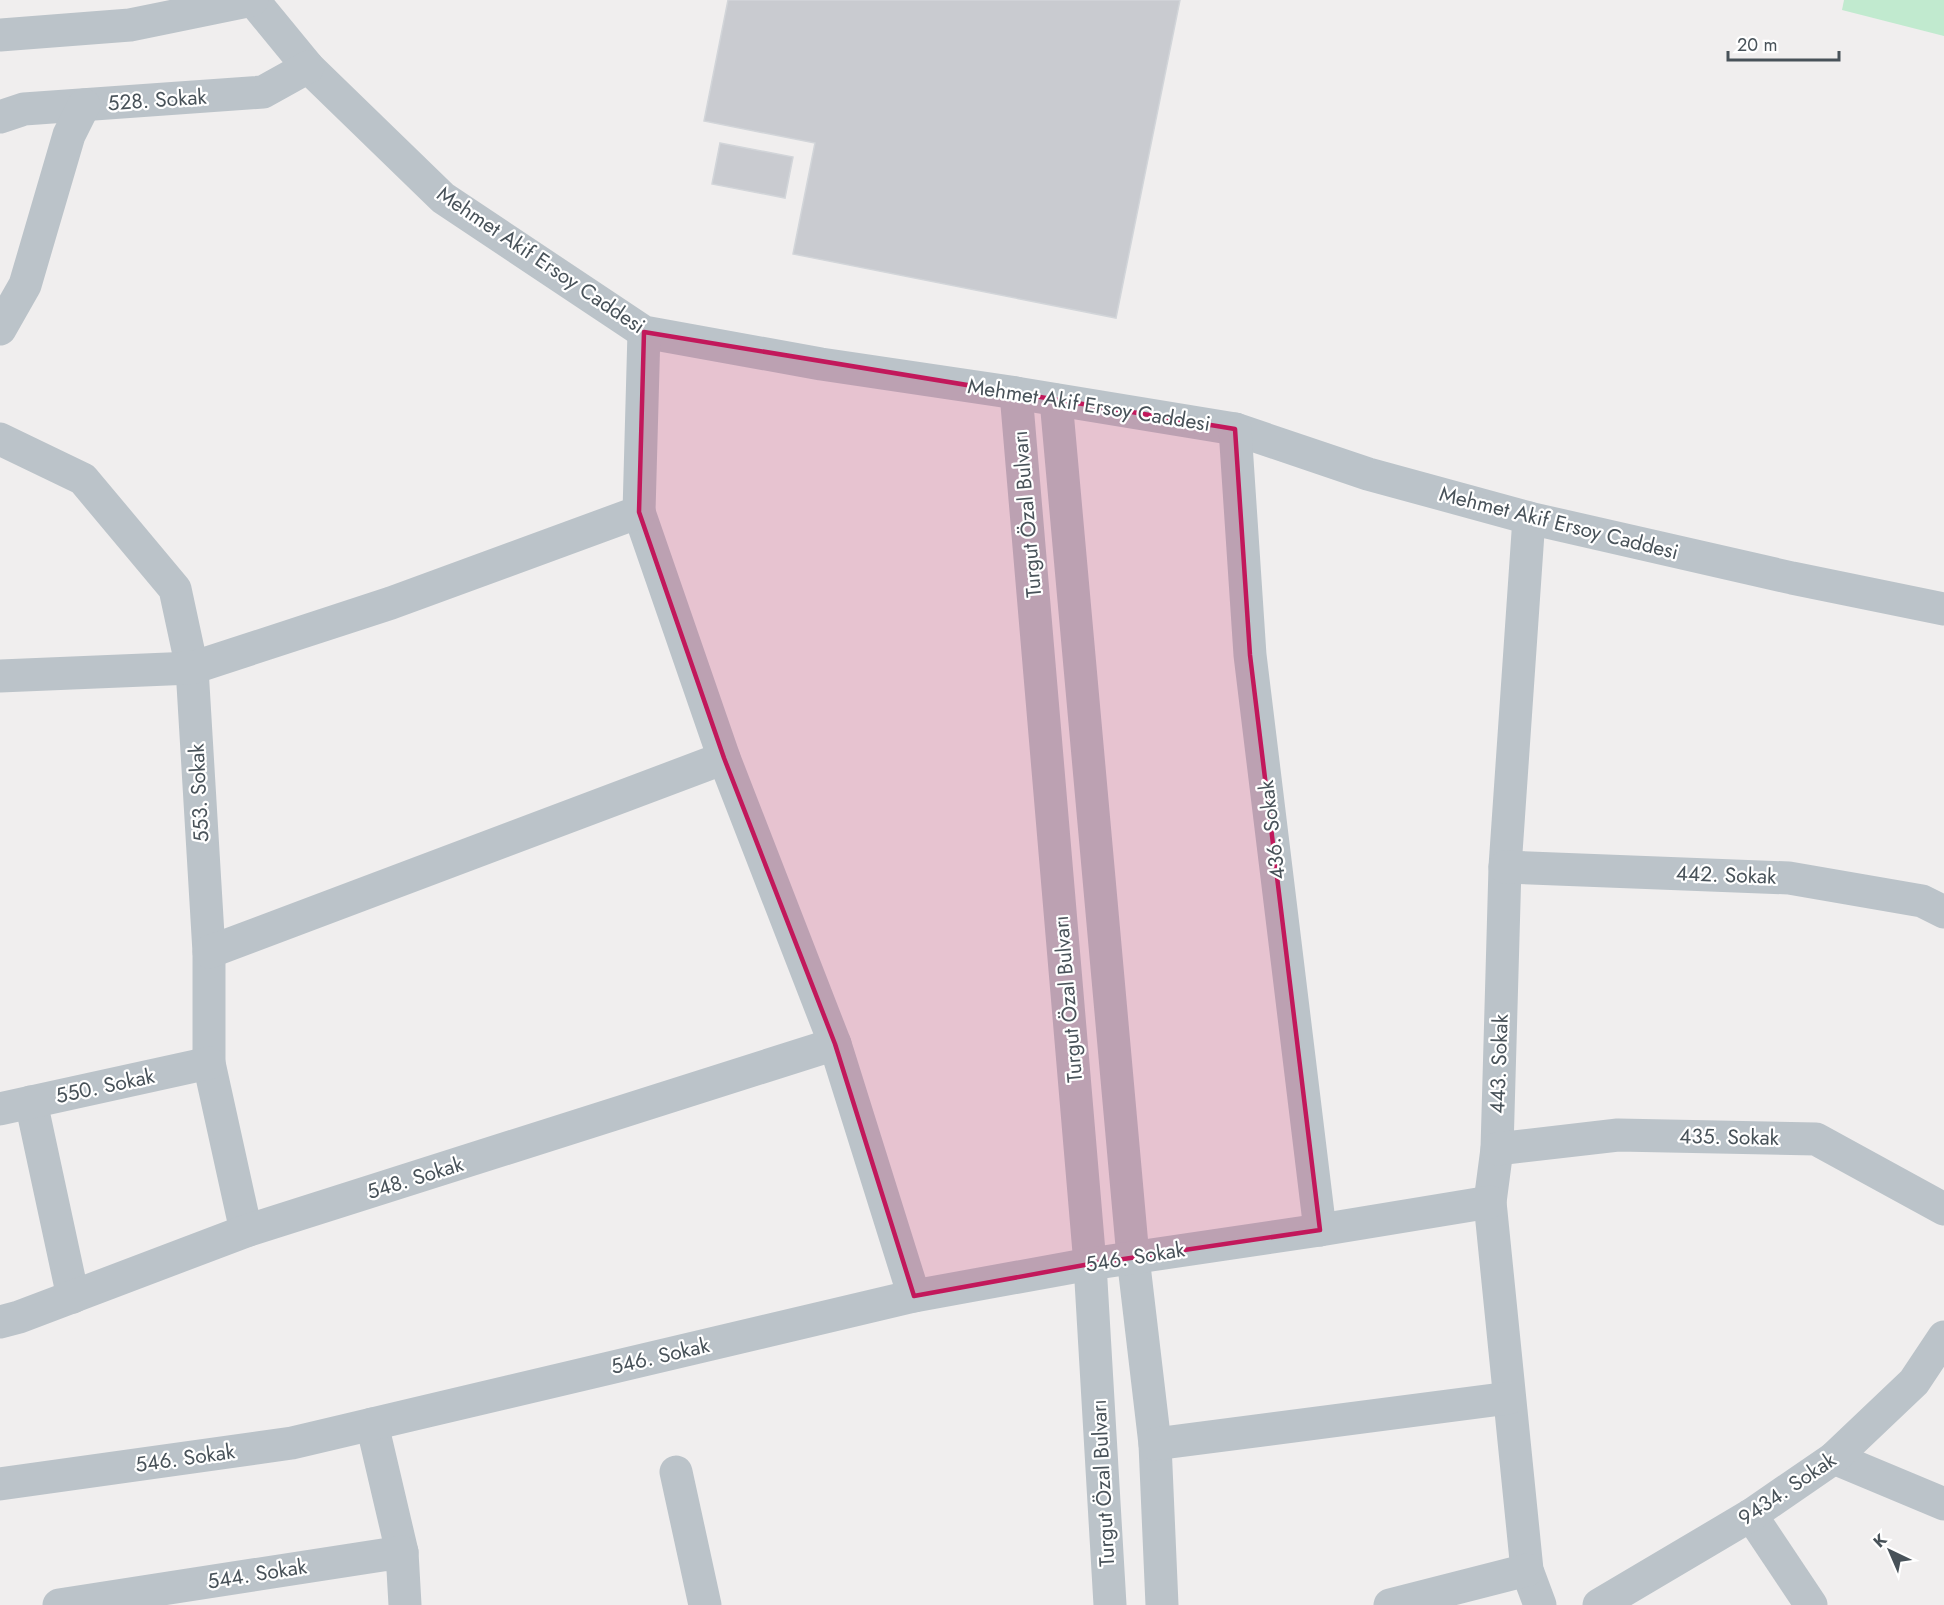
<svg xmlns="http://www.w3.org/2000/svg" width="1944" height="1605" viewBox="0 0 1944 1605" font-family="Jost,sans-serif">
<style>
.pitch{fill:#c1eacf}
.building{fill:#c9cbd0;stroke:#d2d5d9;stroke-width:1.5}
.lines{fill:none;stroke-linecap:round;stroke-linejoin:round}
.minor{stroke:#bbc3c9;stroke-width:33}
.marked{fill:#c2185b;fill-opacity:0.2;stroke:#c2185b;stroke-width:4.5;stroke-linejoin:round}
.labels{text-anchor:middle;stroke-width:4.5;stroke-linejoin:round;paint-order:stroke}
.street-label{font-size:21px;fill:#485259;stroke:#fff}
</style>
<rect width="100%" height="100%" fill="#f0eeee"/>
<polygon class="pitch" points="1844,0 1944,0 1944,36 1842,10"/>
<g class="building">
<polygon points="728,0 1180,0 1116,318 793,254 815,143 704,121"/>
<polygon points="720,143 793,157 785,198 712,184"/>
</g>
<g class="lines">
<g class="minor">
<polyline points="253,0 308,67 443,198 644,332 821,364 1016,393 1235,429 1368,474 1529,518 1792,578 1944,609"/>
<polyline points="0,35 130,25 252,0"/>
<polyline points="0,117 24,109 263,92 308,67"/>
<polyline points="0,329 25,285 69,135 84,105"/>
<polyline points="1016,393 1090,1264 1110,1605"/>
<polyline points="1056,400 1133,1257 1155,1444 1162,1605"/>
<polyline points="1235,429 1250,655 1320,1230"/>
<polyline points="0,439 83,479 175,589 192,668 209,952 209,1063 246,1231"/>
<polyline points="639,512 724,758 835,1044 914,1296"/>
<polyline points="1529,518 1505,867 1497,1149 1490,1202 1527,1570 1540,1605"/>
<polyline points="0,676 192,668 391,603 639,512 644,332"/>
<polyline points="1505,867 1789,878 1922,901 1944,912"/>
<polyline points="209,952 724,758"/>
<polyline points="31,1102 73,1297"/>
<polyline points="0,1109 209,1063"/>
<polyline points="1497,1149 1618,1135 1816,1139 1944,1209"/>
<polyline points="0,1322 19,1317 246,1231 835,1044"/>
<polyline points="372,1424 402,1552"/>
<polyline points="1155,1444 1509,1398"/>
<polyline points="1834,1458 1944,1504"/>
<polyline points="676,1472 705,1605"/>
<polyline points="0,1484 292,1443 914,1296 1090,1264 1320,1230 1490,1202"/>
<polyline points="1751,1515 1811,1605"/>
<polyline points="59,1605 402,1552 405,1605"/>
<polyline points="1390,1605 1527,1570"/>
<polyline points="1599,1605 1751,1515 1834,1458 1914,1382 1944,1337"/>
</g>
</g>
<path class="marked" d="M644 332 1235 429 1250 655 1320 1230 1090 1264 914 1296 835 1044 724 758 639 512Z"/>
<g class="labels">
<g class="street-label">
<text transform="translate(157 100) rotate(-4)" y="7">528. Sokak</text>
<text transform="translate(541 260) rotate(34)" y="7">Mehmet Akif Ersoy Caddesi</text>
<text transform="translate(1089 405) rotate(9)" y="7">Mehmet Akif Ersoy Caddesi</text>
<text transform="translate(1027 514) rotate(-95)" y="7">Turgut Özal Bulvarı</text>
<text transform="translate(1559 523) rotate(14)" y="7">Mehmet Akif Ersoy Caddesi</text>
<text transform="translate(199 793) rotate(-93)" y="7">553. Sokak</text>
<text transform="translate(1272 830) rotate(-97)" y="7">436. Sokak</text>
<text transform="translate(1726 875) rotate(2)" y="7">442. Sokak</text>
<text transform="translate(1068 999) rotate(-95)" y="7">Turgut Özal Bulvarı</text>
<text transform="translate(1499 1064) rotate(-88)" y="7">443. Sokak</text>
<text transform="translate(105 1086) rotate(-12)" y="7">550. Sokak</text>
<text transform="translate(1729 1137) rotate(1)" y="7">435. Sokak</text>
<text transform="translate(415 1178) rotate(-17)" y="7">548. Sokak</text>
<text transform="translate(1135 1257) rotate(-9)" y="7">546. Sokak</text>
<text transform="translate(660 1356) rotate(-13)" y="7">546. Sokak</text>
<text transform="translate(185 1458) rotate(-8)" y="7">546. Sokak</text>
<text transform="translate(1103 1483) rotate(-93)" y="7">Turgut Özal Bulvarı</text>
<text transform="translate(1787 1489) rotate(-34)" y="7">9434. Sokak</text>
<text transform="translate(257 1574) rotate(-9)" y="7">544. Sokak</text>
</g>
</g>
<g transform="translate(1890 1551) rotate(316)" stroke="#ffffff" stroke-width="4.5" paint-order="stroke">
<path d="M0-4.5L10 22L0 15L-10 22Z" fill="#485259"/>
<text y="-9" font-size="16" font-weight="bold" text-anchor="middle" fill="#485259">K</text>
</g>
<path d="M1728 51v9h111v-9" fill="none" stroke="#485259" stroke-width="3"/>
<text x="1737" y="51" font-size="18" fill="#485259" stroke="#ffffff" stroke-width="4.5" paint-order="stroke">20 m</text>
</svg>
